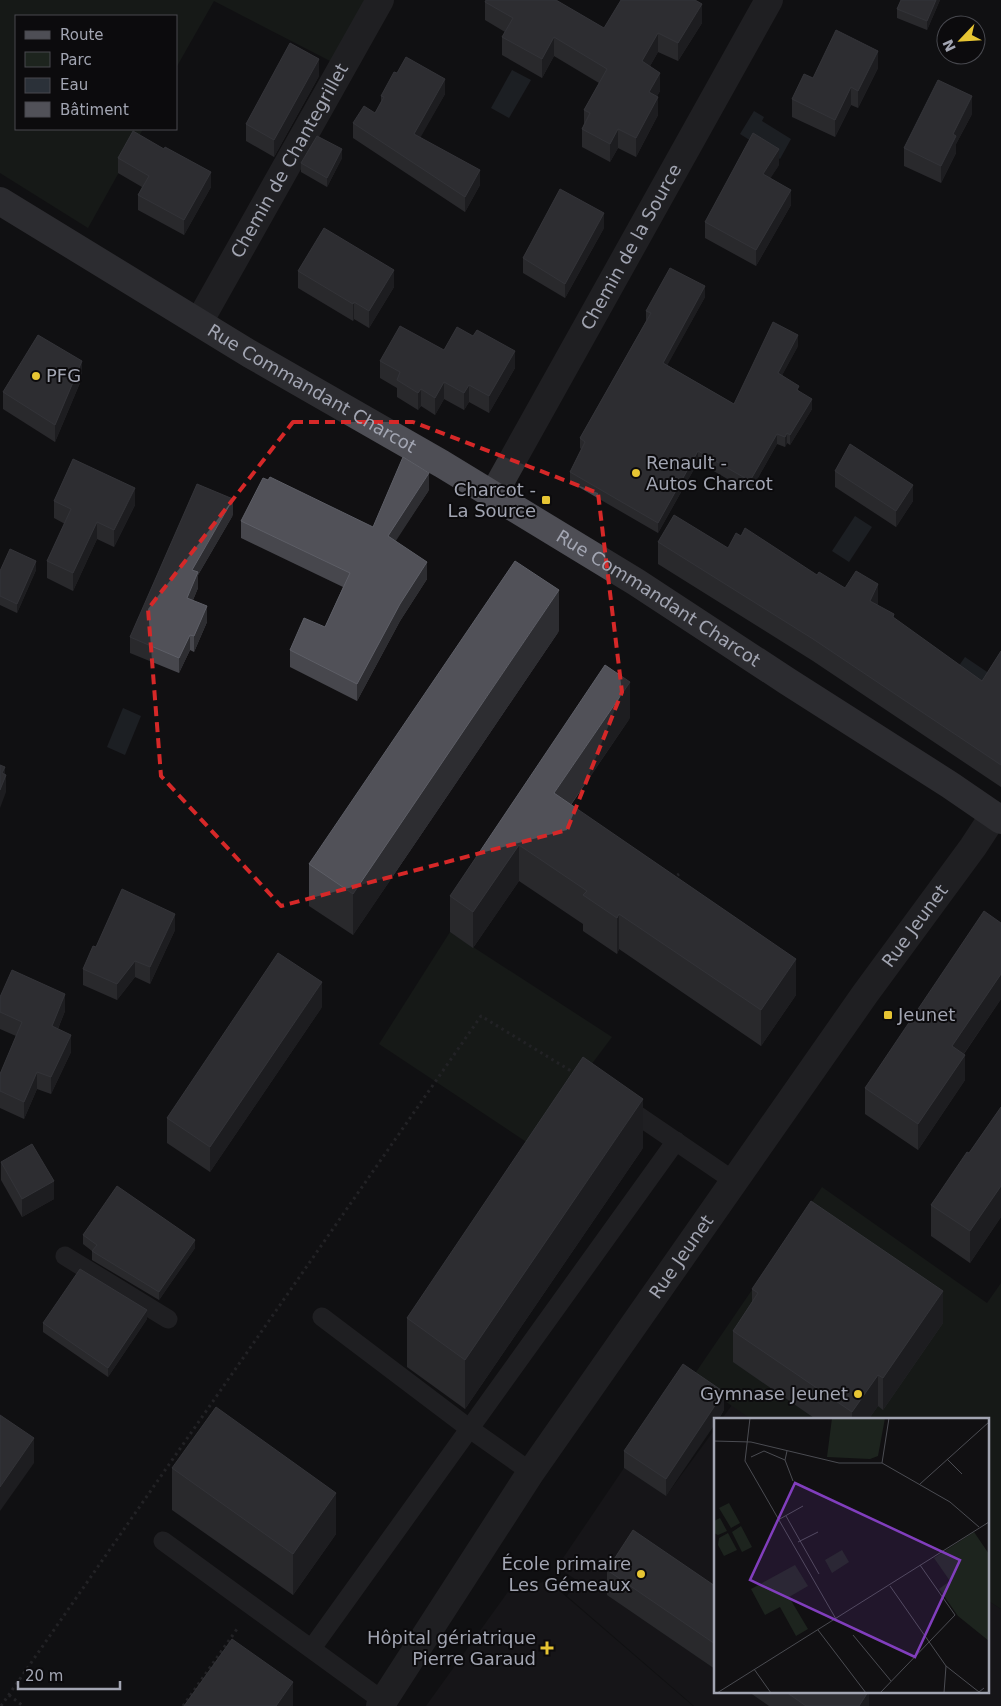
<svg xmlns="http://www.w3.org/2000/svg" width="1001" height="1706" viewBox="0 0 1001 1706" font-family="'DejaVu Sans',sans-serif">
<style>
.built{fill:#1d1c1f}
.green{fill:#1d241e}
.water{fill:#2b3139}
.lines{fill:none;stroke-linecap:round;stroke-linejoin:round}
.path{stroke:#38383d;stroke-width:3;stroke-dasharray:2.5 4;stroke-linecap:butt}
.lane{stroke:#323236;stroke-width:19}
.street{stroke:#323236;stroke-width:28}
.primary{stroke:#4e4e55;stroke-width:28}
.wall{fill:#47474d}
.shaded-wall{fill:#2d2d31}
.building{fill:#515158;stroke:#5d5e66}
.marked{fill:none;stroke:#d62828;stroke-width:4;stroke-dasharray:10 6;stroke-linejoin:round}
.poi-dot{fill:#e7c533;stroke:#0c0b0d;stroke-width:2}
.labels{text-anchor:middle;stroke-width:4;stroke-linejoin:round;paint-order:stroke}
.street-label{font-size:18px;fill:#a2a5b2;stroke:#0c0b0d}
.poi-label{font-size:18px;fill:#a2a5b2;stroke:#0c0b0d;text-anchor:end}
.inset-road{fill:none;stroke:#4b4c52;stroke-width:1}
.view{fill:#813ebd;fill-opacity:0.15;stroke:#813ebd;stroke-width:2.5}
.inset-edge{fill:none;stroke:#a2a5b2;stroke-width:2.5}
</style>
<rect width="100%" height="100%" fill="#111012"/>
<g class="built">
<polygon points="732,1405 752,1420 721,1420"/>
<polygon points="715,1429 715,1692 987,1692 987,1600 1001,1609 1001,1706 694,1706 567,1596 578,1581 557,1567 624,1468 666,1496"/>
<polygon points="548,1581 693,1706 426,1706 510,1589"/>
</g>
<g class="green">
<polygon points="0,0 368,0 332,62 214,1 176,68 176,16 16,16 16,129 143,129 88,228 0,173"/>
<polygon points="450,932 612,1037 531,1145 379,1044"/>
<polygon points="822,1187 987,1303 1001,1283 1001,1609 987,1600 987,1420 752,1420 692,1378"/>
</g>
<g class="water">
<polygon points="512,70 531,80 509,118 491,108"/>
<polygon points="754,111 764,117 762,121 791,139 780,159 740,134"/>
<polygon points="855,516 872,527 849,562 832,551"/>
<polygon points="965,657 996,678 985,694 954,673"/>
<polygon points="123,708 141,716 125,755 107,747"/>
</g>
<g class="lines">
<g class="path">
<polyline points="672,879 679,874"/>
<polyline points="9,1695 23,1706"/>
<polyline points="1,1706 481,1016 576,1074"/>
<polyline points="183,1706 237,1629"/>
</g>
<g class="lane">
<polyline points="621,1104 734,1181"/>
<polyline points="65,1256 168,1319"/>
<polyline points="322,1317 470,1429 531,1472"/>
<polyline points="163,1541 383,1701"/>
<polyline points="312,1648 676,1141"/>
</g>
<g class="street">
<path id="s1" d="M199 322 380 0"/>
<path id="s2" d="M493 495 769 0"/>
<path id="s3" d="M380 1706 531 1472 865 994 973 847 994 815"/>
</g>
<path class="primary" id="s4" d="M0 201 250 354 442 464 636 582 787 681 950 785 1001 820"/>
</g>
<g class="wall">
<polygon points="901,0 940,0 927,30 897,18 897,9"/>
<polygon points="485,2 604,28 702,23 678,61 658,52 650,66 660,91 657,96 658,115 636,157 618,148 610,162 582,147 582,129 584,124 584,110 599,83 554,56 542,78 502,55 502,37 505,32 485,20"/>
<polygon points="878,68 858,108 851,105 835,137 792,117 792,99 813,78"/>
<polygon points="319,76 274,157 246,141 246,124"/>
<polygon points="445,94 420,137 480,185 465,212 353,138 353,123 375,113 381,101 381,96"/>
<polygon points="972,114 956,144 956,153 941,183 904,166 904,148"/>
<polygon points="118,158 211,187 184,235 138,210 138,195 142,187 118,173"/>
<polygon points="342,158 327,187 301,172 301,163"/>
<polygon points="779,165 770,178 791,205 756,266 705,238 705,222"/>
<polygon points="604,228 565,298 523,273 523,258"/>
<polygon points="298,271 394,287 369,328 354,319 353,321 298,288"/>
<polygon points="705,297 667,365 734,404 798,346 782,375 799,391 812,409 790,445 787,443 785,447 777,444 750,492 698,462 658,533 570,482 570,472 581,449 580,448 580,438 646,321 646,311"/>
<polygon points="444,350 515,368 489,413 469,402 464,410 444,399 435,415 421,406 418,410 397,397 397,388 380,378 380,361"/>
<polygon points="82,378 55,442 3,409 3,392"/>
<polygon points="835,471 913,501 896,527 835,487"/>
<polygon points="429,490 395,541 427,579 400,621 357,701 290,667 290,650 325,627 343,587 241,538 241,521 373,527"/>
<polygon points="54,501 135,505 114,547 97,539 73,591 47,578 47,561 65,524 54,518"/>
<polygon points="233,515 198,575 198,588 193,600 207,622 194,652 190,650 179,673 130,653 130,637"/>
<polygon points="658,542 728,548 817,575 845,588 878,605 894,619 982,681 1001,651 1001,787 813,661 658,564"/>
<polygon points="36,570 17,613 0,605 0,571"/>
<polygon points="559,631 353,935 309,906 309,864"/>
<polygon points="630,718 571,805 796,995 761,1046 619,949 617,954 583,931 583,924 519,881 473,948 450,932 450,896"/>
<polygon points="1001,923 1001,999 964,1054 965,1080 918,1150 865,1114 865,1088"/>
<polygon points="175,930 150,984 135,977 117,1000 83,985 83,969"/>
<polygon points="0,997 65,1011 58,1029 71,1052 51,1094 37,1089 24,1119 0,1108 0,1074 16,1036 0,1029"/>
<polygon points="322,1007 210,1172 167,1143 167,1118"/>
<polygon points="1001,1107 1001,1217 970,1263 931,1236 931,1205 969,1153"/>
<polygon points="643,1148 465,1409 407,1367 407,1318"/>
<polygon points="1,1162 54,1199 22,1217 1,1180"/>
<polygon points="83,1235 195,1248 159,1300 92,1260 92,1251 83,1244"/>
<polygon points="752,1289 943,1323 883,1410 878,1406 868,1420 817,1420 733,1362 733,1331 752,1302"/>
<polygon points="147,1319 108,1377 43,1332 43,1323"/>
<polygon points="724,1410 718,1420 715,1420 666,1496 624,1468 624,1451"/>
<polygon points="172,1468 336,1534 293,1595 172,1510"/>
<polygon points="607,1570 715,1586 715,1669 607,1595"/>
<polygon points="749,1692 869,1692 869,1706 769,1706"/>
</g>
<g class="shaded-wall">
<polygon points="936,0 940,0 927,30 927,21"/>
<polygon points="702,4 702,23 678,61 678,43"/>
<polygon points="658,33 658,52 642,80 642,61"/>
<polygon points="554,37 554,56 542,78 542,59"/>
<polygon points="878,51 878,68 858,108 858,91"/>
<polygon points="319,59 319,76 274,157 274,140"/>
<polygon points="660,73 660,91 649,110 649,92"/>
<polygon points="445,79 445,94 414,149 414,134"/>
<polygon points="851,87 851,105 835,137 835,120"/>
<polygon points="972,96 972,114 956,144 956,153 941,183 941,166 953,134"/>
<polygon points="658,97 658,115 636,157 636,138"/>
<polygon points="618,129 618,148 610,162 610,144"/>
<polygon points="342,149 342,158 327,187 327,178"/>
<polygon points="779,149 779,165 763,190 763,174"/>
<polygon points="480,170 480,185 465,212 465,197"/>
<polygon points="211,172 211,187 184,235 184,220"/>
<polygon points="791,190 791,205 756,266 756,250"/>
<polygon points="604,213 604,228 565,298 565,284"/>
<polygon points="394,270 394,287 369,328 369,311"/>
<polygon points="705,286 705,297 663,373 663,363"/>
<polygon points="354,302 354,319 353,321 353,304"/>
<polygon points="798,335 798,346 778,383 778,373"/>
<polygon points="515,351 515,368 489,413 489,396"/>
<polygon points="82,361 82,378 55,442 55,425"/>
<polygon points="444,382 444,399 435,415 435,398"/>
<polygon points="469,385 469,402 464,410 464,393"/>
<polygon points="421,389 421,406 418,410 418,393"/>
<polygon points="812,399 812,409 790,445 790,435"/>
<polygon points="787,433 787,443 785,447 785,437"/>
<polygon points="777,434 777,444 750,492 750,481"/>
<polygon points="698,451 698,462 658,533 658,523"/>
<polygon points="429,473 429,490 388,553 388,536"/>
<polygon points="913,485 913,501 896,527 896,511"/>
<polygon points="135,488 135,505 114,547 114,530"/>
<polygon points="233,499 233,515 198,575 198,588 187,614 187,598 192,570"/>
<polygon points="97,522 97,539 73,591 73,573"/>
<polygon points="36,561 36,570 17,613 17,604"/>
<polygon points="427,562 427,579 400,621 357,701 357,684 400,604"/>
<polygon points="878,584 878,606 870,601"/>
<polygon points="559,590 559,631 353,935 353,894"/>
<polygon points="207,606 207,622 194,652 194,636"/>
<polygon points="190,635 190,650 179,673 179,658"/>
<polygon points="630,682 630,718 554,829 554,793"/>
<polygon points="5,767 5,778 6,775 6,792 0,808 0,790 2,773"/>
<polygon points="519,845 519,881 473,948 473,912"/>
<polygon points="175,914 175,930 150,984 150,967"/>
<polygon points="619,914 619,949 617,954 617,918"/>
<polygon points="796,959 796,995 761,1046 761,1010"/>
<polygon points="135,961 135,977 117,1000 117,984"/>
<polygon points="1001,974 1001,999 952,1071 952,1046"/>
<polygon points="322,982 322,1007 210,1172 210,1147"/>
<polygon points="65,994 65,1011 52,1043 52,1026"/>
<polygon points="71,1035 71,1052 51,1094 51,1077"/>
<polygon points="965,1055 965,1080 918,1150 918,1124"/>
<polygon points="37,1072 37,1089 24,1119 24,1102"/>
<polygon points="643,1099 643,1148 465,1409 465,1360"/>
<polygon points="54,1181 54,1199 22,1217 22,1199"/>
<polygon points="1001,1186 1001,1217 970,1263 970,1231"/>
<polygon points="195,1240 195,1248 159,1300 159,1292"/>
<polygon points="943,1291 943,1323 883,1410 883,1378"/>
<polygon points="147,1310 147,1319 108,1377 108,1368"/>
<polygon points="878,1375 878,1406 868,1420 852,1420 852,1412"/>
<polygon points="724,1392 724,1410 718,1420 715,1420 715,1424 666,1496 666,1479"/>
<polygon points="34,1438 34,1463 0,1511 0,1487"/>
<polygon points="336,1493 336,1534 293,1595 293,1554"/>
<polygon points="293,1682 293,1706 276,1706"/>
<polygon points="868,1692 869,1692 869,1706 859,1706"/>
</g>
<g class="building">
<polygon points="486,0 556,0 604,28 621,0 695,0 702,4 678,43 658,33 642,61 660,73 649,92 658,97 636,138 618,129 610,144 582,129 590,113 584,110 607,69 554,37 542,59 502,37 513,18 485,2"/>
<polygon points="901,0 936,0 927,21 897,9"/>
<polygon points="836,30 878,51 858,91 851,87 835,120 792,99 804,74 813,78"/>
<polygon points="290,43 319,59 274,140 246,124"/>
<polygon points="406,57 445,79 414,134 480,170 465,197 353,123 364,106 375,113 384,97 381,96 394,72 397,73"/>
<polygon points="938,80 972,96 953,134 956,136 941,166 904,148"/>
<polygon points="133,131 164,149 165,147 211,172 184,220 138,195 149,176 118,158"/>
<polygon points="753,133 779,149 763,174 791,190 756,250 705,222"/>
<polygon points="317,136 342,149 327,178 301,163"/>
<polygon points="560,189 604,213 565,284 523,258"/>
<polygon points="324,228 394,270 369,311 354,302 353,304 298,271"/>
<polygon points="670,268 705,286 663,363 734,404 773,322 798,335 778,373 799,386 797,390 812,399 790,435 787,433 785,437 777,434 750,481 698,451 658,523 570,472 585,442 580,438 651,313 646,311"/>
<polygon points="400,326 444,350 457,327 473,336 477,330 515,351 489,396 469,385 464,393 444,382 435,398 421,389 418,393 397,380 400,372 380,361"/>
<polygon points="38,335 82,361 55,425 3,392"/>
<polygon points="850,444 913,485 896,511 835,471"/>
<polygon points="403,457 429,473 388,536 427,562 400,604 357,684 290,650 304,618 325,627 350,573 241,521 263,478 268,480 270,477 373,527"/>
<polygon points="73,459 135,488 114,530 97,522 73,573 47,561 71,509 54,501"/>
<polygon points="197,484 233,499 192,570 198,572 187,598 207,606 194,636 190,635 179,658 130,637"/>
<polygon points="674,515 728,548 736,533 741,536 745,528 817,575 819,572 845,588 856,571 878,584 870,601 894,614 893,617 982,681 1001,651 1001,765 813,639 658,542"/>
<polygon points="10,549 36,561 17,604 0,596 0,571"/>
<polygon points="515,561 559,590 353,894 309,864"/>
<polygon points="605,665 630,682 554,793 796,959 761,1010 619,914 617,918 583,895 587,891 519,845 473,912 450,896"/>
<polygon points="0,765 5,767 2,773 6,775 0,790"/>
<polygon points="122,889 175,914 150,967 135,961 117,984 83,969 93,946 96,947"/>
<polygon points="984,911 1001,923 1001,974 952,1046 965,1055 918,1124 865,1088"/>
<polygon points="278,953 322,982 210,1147 167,1118"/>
<polygon points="12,970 65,994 52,1026 71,1035 51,1077 37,1072 24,1102 0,1091 0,1074 22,1022 0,1012 0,997"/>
<polygon points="583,1057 643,1099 465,1360 407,1318"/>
<polygon points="1001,1107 1001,1186 970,1231 931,1205 967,1152 969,1153"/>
<polygon points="32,1144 54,1181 22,1199 1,1162"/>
<polygon points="117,1186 195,1240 159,1292 92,1251 97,1245 83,1235"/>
<polygon points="811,1201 943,1291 883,1378 878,1375 852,1412 733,1331 758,1293 752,1289"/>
<polygon points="80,1269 147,1310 108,1368 43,1323"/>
<polygon points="683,1364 724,1392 666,1479 624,1451"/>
<polygon points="216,1407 336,1493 293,1554 172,1468"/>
<polygon points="0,1415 34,1438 0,1487"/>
<polygon points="633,1530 715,1586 715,1644 607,1570"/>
<polygon points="232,1639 293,1682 276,1706 184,1706"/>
<polygon points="786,1692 868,1692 859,1706 806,1706"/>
</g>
<path d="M0 0H1001V1706H0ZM293 422H413L598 493 622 692 567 830 281 906 161 776 148 609Z" fill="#111012" fill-opacity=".55" fill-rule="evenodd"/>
<path class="marked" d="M293 422H413L598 493 622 692 567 830 281 906 161 776 148 609Z"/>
<g class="poi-dot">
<circle cx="36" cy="376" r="5"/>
<circle cx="636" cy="473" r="5"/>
<rect x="541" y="495" width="10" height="10" rx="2.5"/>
<rect x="883" y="1010" width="10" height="10" rx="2.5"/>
<circle cx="858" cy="1394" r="5"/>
<circle cx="641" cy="1574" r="5"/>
<path d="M544.5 1640.5h5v5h5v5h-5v5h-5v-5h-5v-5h5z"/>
</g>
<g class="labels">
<g class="street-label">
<text dy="6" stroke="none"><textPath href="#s1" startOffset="185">Chemin de Chantegrillet</textPath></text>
<text dy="6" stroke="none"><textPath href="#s2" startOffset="284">Chemin de la Source</textPath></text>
<text dy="6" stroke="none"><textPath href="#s4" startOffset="364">Rue Commandant Charcot</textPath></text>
<text dy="6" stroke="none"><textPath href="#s4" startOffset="769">Rue Commandant Charcot</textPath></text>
<text dy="6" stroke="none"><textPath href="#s3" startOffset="946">Rue Jeunet</textPath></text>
<text dy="6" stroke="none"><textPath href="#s3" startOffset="541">Rue Jeunet</textPath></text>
</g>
<g class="poi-label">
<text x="46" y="382" text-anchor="start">PFG</text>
<text x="646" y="469" text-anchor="start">Renault -<tspan x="646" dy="21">Autos Charcot</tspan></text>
<text x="536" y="496">Charcot -<tspan x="536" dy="21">La Source</tspan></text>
<text x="898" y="1021" text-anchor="start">Jeunet</text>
<text x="848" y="1400">Gymnase Jeunet</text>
<text x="631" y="1570">École primaire<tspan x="631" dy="21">Les Gémeaux</tspan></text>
<text x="536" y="1644">Hôpital gériatrique<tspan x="536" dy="21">Pierre Garaud</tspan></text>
</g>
</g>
<g transform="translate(714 1418)">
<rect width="275" height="275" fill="#111012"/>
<path d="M118 0H171L164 38 156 41 113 39ZM15 85 26 105 17 110 5 90ZM6 100 13 113 4 117 0 115V103ZM27 108 38 129 28 134 18 114ZM260 114 275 136V223L244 198 225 171 236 163 220 140ZM14 115 23 132 10 138 4 127 5 120ZM128 132 135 144 118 155 111 142ZM81 147 94 168 75 179 94 211 82 218 66 189 51 197 37 171Z" fill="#1d241e"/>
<path class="inset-road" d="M36 0 31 43 122 201M0 23 37 24 125 45H168L236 84 265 109M37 39 50 33 71 42 73 33M233 41 248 56M71 42 79 63M168 45 175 0M206 66 275 4M72 98 105 156M64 102 89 88M84 124 104 114M176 168 232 248 230 275M104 212 152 275M139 217 177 263M232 248 265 274 270 270M40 251 57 275M3 275 275 104M166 275 241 197 206 147"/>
<path class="view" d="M81 65 246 142 201 239 36 162Z"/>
<rect width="275" height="275" class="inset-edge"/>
</g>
<rect x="15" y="15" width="162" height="115" fill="#0c0b0d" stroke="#48494f"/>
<rect x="25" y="31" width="25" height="8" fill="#4e4e55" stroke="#48494f"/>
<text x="60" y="40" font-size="15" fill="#a2a5b2">Route</text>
<rect x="25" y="52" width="25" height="15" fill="#1d241e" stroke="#48494f"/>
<text x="60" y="65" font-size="15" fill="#a2a5b2">Parc</text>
<rect x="25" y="78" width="25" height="15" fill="#2b3139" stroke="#48494f"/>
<text x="60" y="90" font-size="15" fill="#a2a5b2">Eau</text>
<rect x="25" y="102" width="25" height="15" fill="#515158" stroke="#48494f"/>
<text x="60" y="115" font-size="15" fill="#a2a5b2">Bâtiment</text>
<g transform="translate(961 40) rotate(245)"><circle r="24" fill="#0c0b0d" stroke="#48494f"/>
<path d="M0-4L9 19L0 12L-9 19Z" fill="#e7c533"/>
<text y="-8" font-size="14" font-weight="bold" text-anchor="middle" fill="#a2a5b2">N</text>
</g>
<path d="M18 1681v8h102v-8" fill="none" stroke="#a2a5b2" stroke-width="2.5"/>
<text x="25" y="1681" font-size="15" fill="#a2a5b2" stroke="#0c0b0d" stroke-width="4" paint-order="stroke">20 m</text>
</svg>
